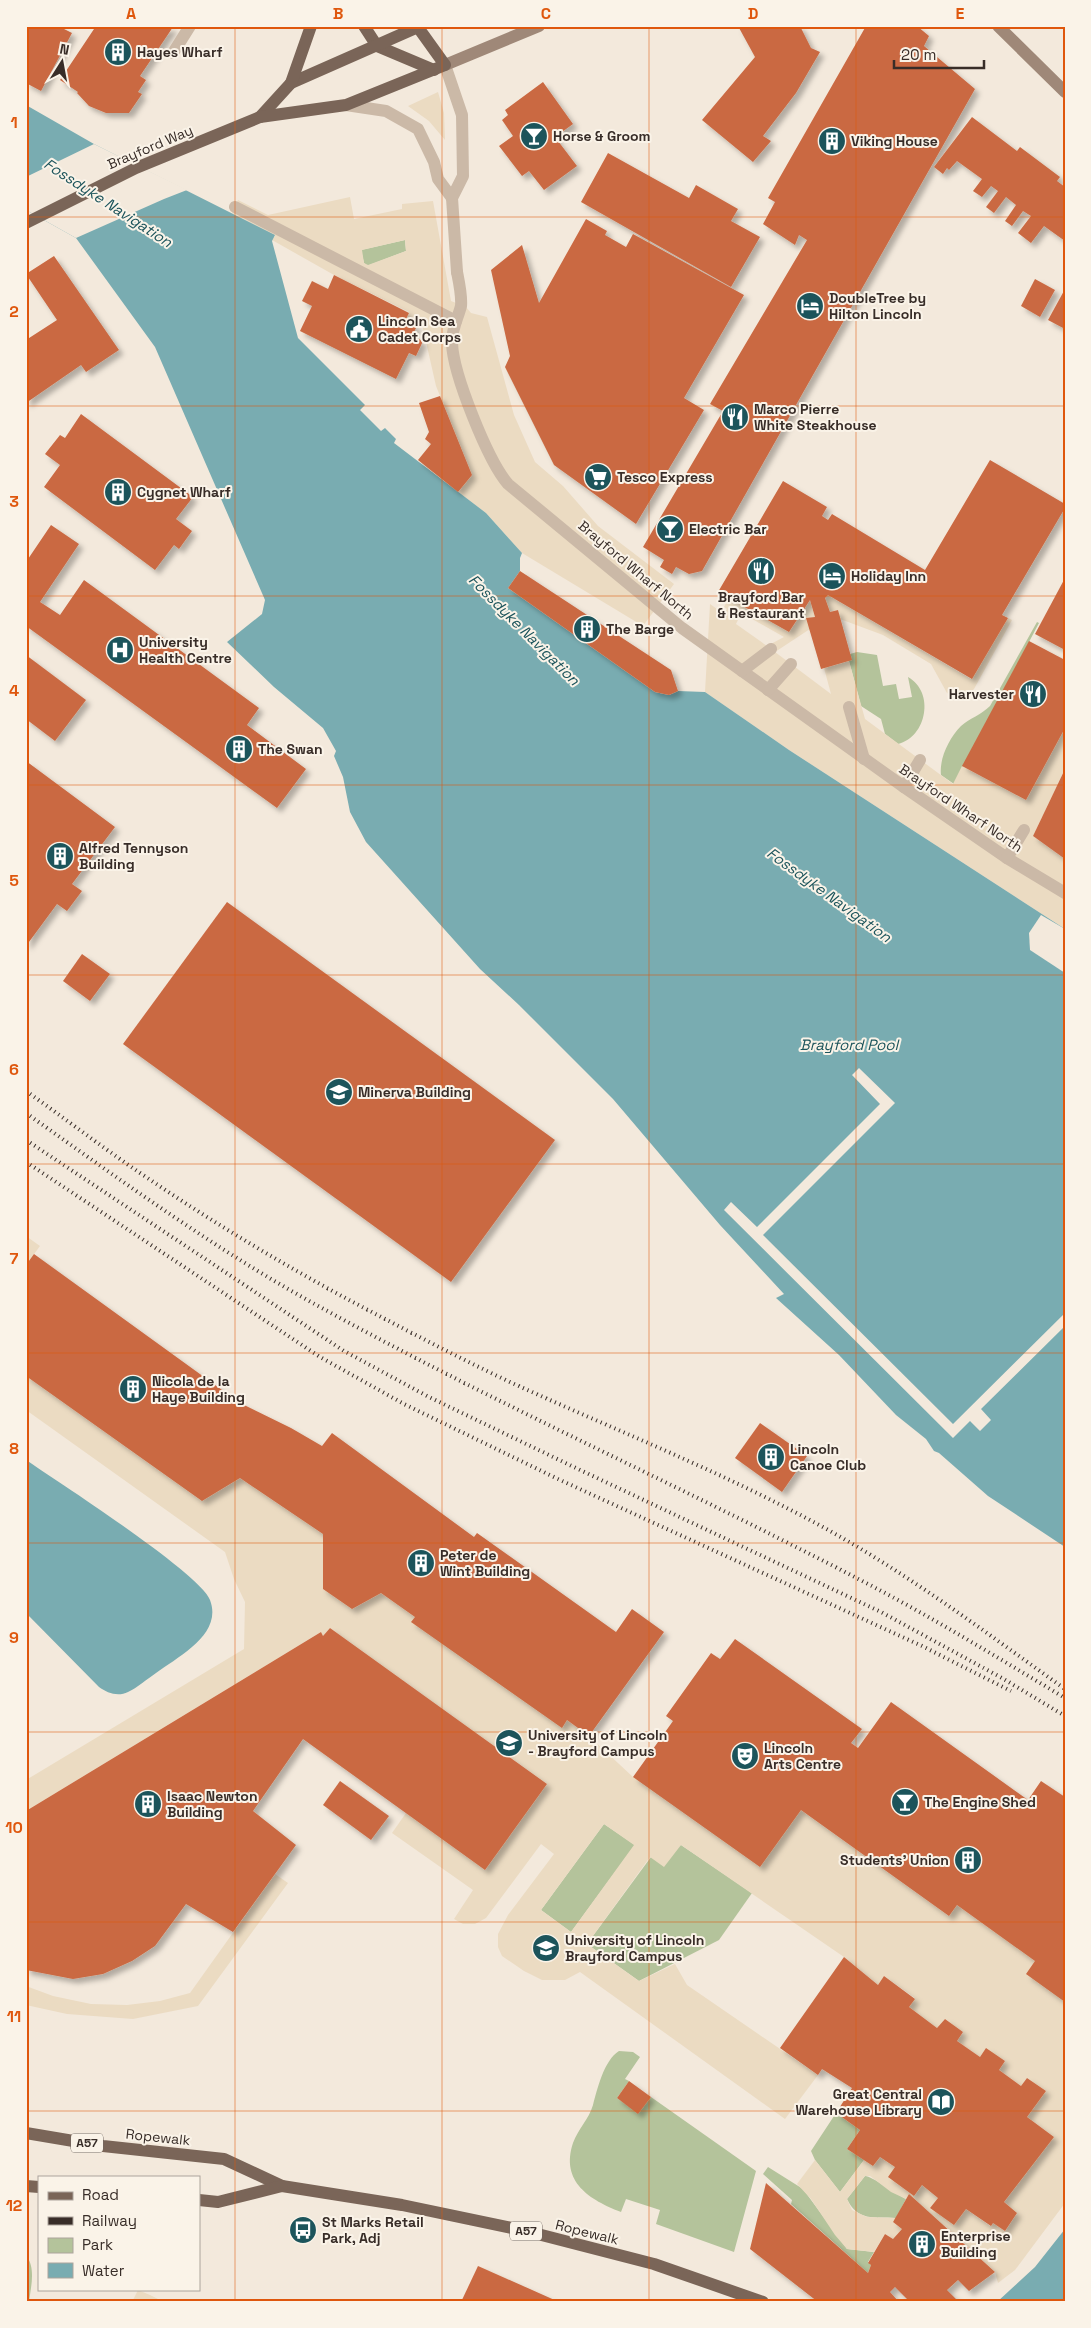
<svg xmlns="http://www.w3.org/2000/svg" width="1091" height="2328" viewBox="0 0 1091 2328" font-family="'Space Grotesk',sans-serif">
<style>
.green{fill:#b4c39b}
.plaza{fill:#ebdbc2;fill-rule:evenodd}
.water{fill:#79acb1}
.pier{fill:#f3e9dc}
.building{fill:#ca6942;filter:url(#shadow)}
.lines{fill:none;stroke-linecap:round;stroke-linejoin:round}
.pedestrian{stroke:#cbb9a7;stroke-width:12}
.minor{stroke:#cbb9a7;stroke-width:12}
.secondary{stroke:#9f8878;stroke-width:12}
.primary{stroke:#7a6558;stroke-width:12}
.rail{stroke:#382d28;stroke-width:4;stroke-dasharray:1 4;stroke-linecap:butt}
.grid{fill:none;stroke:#df570d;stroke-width:1;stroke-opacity:0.55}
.labels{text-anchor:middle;stroke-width:4;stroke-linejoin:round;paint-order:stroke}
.shield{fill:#faf3e8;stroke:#726862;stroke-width:1}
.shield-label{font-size:12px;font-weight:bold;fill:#382d28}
.poi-label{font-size:14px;font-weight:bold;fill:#382d28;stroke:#faf3e8;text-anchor:start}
.street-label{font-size:14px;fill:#382d28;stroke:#faf3e8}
.water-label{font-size:15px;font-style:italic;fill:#1c545b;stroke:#faf3e8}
.neatline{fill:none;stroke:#df570d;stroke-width:2}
.grid-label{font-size:16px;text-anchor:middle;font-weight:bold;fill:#df570d}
</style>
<defs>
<filter id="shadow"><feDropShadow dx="4.5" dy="4.5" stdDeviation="2.5" flood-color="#0004"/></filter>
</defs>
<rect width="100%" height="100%" fill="#f3e9dc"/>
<g class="green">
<polygon points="405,240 406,251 367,266 364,263 361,250"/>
<path d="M1037 622 1039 623 954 784 941 775C939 759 949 738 961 726 970 718 981 715 990 706Z"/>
<path d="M857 652 877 655 883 686 896 684 899 699 912 697 908 677C935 692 927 737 898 744L885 734 881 719 861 706 849 661 850 654Z"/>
<polygon points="604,1824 635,1845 571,1932 541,1910"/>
<polygon points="681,1845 752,1893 719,1940 639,1981 587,1944 651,1857"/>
<path d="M619 2051 633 2052 640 2057 625 2079 629 2081 617 2098 638 2113 651 2097 756 2171 734 2252 656 2224 660 2210 626 2199 621 2212C590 2200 560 2182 573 2143 578 2129 589 2119 593 2105 597 2090 604 2060 619 2051Z"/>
<polygon points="836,2113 860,2130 847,2149 864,2160 840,2192 815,2160 811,2151"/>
<polygon points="768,2167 803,2189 847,2249 874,2252 868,2262 871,2265 868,2273 791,2204 792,2200 763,2174"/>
<path d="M865 2176C872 2176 896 2194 906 2199L896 2218C874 2217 857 2221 847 2199Z"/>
<path d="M26 2255C36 2268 31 2286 29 2302H26Z"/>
</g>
<g class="plaza">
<polygon points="438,92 444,113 445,140 429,121 408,106"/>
<path d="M350 197 354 219 402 209V204L433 201 451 301 466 307 471 313 487 317 514 415 535 462 563 486 598 526 674 584 643 626 522 553 486 513 458 492 472 475 436 386 422 324 420 323 417 326 405 321 409 312 334 275 272 240 275 236 232 213 238 200 268 215ZM405 240 406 251 368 265 364 263 362 250Z"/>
<polygon points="828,595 971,679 1008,618 1012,620 974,689 965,698 956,698 947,693 931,664 883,635 840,619 838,610 830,612 825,598"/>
<path d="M729 598 789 632 810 600 815 617 807 619 810 629 775 652 831 694 824 668 849 661 865 719 953 784 962 766 1026 800 1065 728V769L1033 836 1065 859V929L789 750 705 692 710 604 724 614 727 609 724 607ZM740 616 745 618 747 616 784 637 767 646 736 624Z"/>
<polygon points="26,1236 40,1246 26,1265"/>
<path d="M26 1376 202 1501 240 1478 323 1534V1589L352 1609 381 1593 415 1617 412 1622 562 1727 567 1720 589 1736 633 1777 801 1810 949 1916 957 1905 1035 1961 1065 2002V2203L1015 2270 998 2283 995 2272 948 2229 908 2196 906 2199 891 2192 870 2176H865L847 2199 852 2210 867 2217 896 2218 893 2222 902 2229 893 2239 885 2234 874 2252 847 2249 835 2235 811 2199 797 2184 815 2160 840 2192 864 2160 873 2166 880 2157 895 2167 889 2178 914 2196 922 2185 938 2198 930 2208 954 2224 966 2209 990 2226 993 2223 1005 2231 1017 2213 1004 2202 1054 2137 1027 2117 1046 2091 1027 2078 1021 2086 999 2070 1005 2061 986 2049 980 2057 957 2041 963 2032 945 2019 937 2028 909 2007 915 1998 884 1976 878 1985 844 1957 681 1845 664 1867 650 1857 587 1944 639 1981 675 1964 687 1985 818 2075 785 2119 580 1972 565 1980H542L524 1971 502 1956 498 1947V1934L508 1915 554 1854 541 1844 486 1918 475 1924H463L454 1919 473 1890 392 1833 406 1813 485 1870 547 1784 330 1628 323 1636 321 1632 26 1811V1780L244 1649 245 1602 234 1579 225 1552 26 1410ZM604 1824 634 1845 571 1932 541 1910Z"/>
<polygon points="275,1874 288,1883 198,2006 133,2019 67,2014 26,2005 26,1986 53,1996 91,2004 127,2005 160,2001 190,1993"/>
<polygon points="138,2290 150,2295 164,2302 132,2302"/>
</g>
<g class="water">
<polygon points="26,105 94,144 275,235 272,241 298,338 365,405 360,410 381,431 385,428 396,439 394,443 486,513 522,553 520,558 520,571 508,588 655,692 669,695 678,691 705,692 789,750 1065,929 1065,1547 988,1496 939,1453 934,1451 926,1439 896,1415 839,1355 776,1298 784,1294 720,1225 613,1099 519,1005 480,969 366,842 350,812 343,777 334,756 336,751 323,728 274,687 227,642 262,614 265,600 155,347 76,238 26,210"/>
<path d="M26 1460C57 1481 201 1574 210 1600 223 1634 179 1656 156 1673 147 1679 137 1688 128 1692 118 1697 107 1693 99 1687L26 1613Z"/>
<polygon points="1065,2229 1065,2302 997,2302 1035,2267"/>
</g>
<g class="pier">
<polygon points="94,144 187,190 164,199 76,238 26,210 26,177"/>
<polygon points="1041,915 1065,929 1065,973 1030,950 1029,933"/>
<polygon points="859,1068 895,1103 763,1235 953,1424 1065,1313 1065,1326 981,1409 991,1420 980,1431 970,1421 953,1438 724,1210 731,1202 757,1227 880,1104 852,1075"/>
</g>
<g class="building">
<polygon points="26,26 58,26 72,33 41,91 26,83"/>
<polygon points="96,26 173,27 140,76 146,80 138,92 142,94 129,113 106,113 89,106 77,93 78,92 60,80"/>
<polygon points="738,26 800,26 811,48 820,52 796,93 763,136 771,141 753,162 702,120 755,57"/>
<polygon points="866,26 917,26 929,36 924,46 975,89 702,571 689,574 676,567 672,574 660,567 664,560 643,547 723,411 710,404 807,240 799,235 795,245 763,224 775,202 768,198"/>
<polygon points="543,82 573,124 555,137 577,166 544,190 529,171 522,176 499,146 513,136 502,120 508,115 505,110"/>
<polygon points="972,117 1017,151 1020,147 1060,177 1057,181 1065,187 1065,241 1044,226 1031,243 1018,233 1031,216 1023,211 1012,226 1005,221 1016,205 1006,197 994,213 986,207 998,191 991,186 982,197 973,191 982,179 957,161 949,170 947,168 943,174 934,167"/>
<polygon points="608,153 689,198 696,185 738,209 731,221 760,237 731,287 581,202"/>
<polygon points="586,219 607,231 605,235 626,247 633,234 744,295 684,398 704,410 636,524 554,465 505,367 510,356 491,270 522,245 539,303"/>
<polygon points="54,256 119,350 86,372 81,365 26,403 26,340 57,320 26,274"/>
<polygon points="334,275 409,313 405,321 417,326 412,336 423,341 416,356 409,353 396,379 300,331 312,306 302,301 312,281 328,289"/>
<polygon points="1035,279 1055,290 1040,317 1021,306"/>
<polygon points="1065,289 1065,329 1048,320"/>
<polygon points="440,396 472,475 458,492 418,460 431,444 425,439 429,432 419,403"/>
<polygon points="81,414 193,497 176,519 192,531 179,549 174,545 155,570 44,487 60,465 45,454 60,435 65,438"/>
<polygon points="990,460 1065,504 1065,508 1002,615 1008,618 972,679 828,595 825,598 830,612 838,610 852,660 821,669 806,618 815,617 810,600 789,632 718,592 783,481 827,507 822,516 828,520 832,514 925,570"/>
<polygon points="51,525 79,544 40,602 60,615 84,580 259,708 247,725 306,769 277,808 26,626 26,562"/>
<polygon points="520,571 671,670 678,691 669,695 655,692 508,588"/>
<polygon points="1065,578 1065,650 1035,634"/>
<polygon points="1029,641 1065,660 1065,728 1026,800 962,766"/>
<polygon points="26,655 86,700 55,741 26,719"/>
<polygon points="26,761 115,827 72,884 82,891 67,911 57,904 26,946"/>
<polygon points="1065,769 1065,859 1033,836"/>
<polygon points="227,902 555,1140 451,1282 123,1044"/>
<polygon points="82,954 110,974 90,1001 63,981"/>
<polygon points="34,1254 240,1403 291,1428 322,1446 332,1433 474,1537 477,1533 616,1632 632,1609 664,1632 589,1736 567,1720 562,1728 411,1622 415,1617 381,1593 352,1609 323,1589 323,1534 240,1478 202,1501 26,1376 26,1265"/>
<polygon points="760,1423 807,1456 782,1492 735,1458"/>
<polygon points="330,1628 547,1784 485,1870 303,1739 253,1811 296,1845 233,1932 186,1904 155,1946 132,1961 103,1974 73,1979 26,1970 26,1811 321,1632 323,1636"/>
<polygon points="735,1639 862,1729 851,1743 858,1748 891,1702 1028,1800 1041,1781 1065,1797 1065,2002 1026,1974 1035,1961 957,1905 949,1916 801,1810 760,1867 633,1777 673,1721 666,1716 711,1653 720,1659"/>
<polygon points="340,1781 389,1816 371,1840 323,1805"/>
<polygon points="844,1957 878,1985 884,1976 915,1999 909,2007 937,2028 945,2019 963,2032 957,2041 980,2057 986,2048 1005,2061 999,2070 1021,2086 1027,2078 1046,2091 1027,2117 1054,2137 1004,2202 1017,2213 1005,2231 993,2223 991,2226 966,2209 954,2225 930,2208 938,2198 922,2185 914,2196 888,2177 895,2167 880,2157 873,2166 847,2149 860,2130 836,2113 852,2088 822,2069 818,2075 780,2048"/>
<polygon points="629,2081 651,2097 638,2114 617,2098"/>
<polygon points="766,2183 868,2273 871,2265 868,2263 885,2234 893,2239 902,2229 893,2222 909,2194 995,2272 969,2291 958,2280 947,2290 959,2302 910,2302 895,2287 890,2292 899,2302 818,2302 750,2249"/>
<polygon points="478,2266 559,2302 461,2302"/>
</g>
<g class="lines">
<g class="pedestrian">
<polyline points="235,207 456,321"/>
<path d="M457 272C459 282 462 296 461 306 458 318 451 331 452 343 453 374 488 461 508 484L682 628 904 787 1007 858 1065 893"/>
<polyline points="742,671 771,649"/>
<polyline points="768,690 791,664"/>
<polyline points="849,707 864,759"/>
<polyline points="904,787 920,760"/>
<polyline points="1007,858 1024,830"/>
</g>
<g class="minor">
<polyline points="173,53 190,26"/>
<polyline points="445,65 462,115 463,176 452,198 457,272"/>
<polyline points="346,105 386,111 418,129 434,162 438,179 452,198"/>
</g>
<g class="secondary">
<polyline points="998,26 1065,92"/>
<polyline points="445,65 539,26"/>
</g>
<g class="primary">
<polyline points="364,26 377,46"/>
<polyline points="377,46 434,70"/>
<polyline points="291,83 418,27"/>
<polyline points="260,117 291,83 311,26"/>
<polyline points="26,223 136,168 260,117 346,105 445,65 417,26"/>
<polyline points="26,2133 103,2146 224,2159 282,2186 402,2205 526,2231 654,2264 763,2302"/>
<polyline points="26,2186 39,2187"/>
<polyline points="199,2200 218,2202 282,2186"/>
</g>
<g class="rail">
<path d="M26 1091C67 1120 107 1151 149 1179 214 1223 282 1264 351 1301 404 1329 457 1357 512 1383 611 1428 712 1468 808 1519 899 1567 981 1629 1065 1689"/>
<path d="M26 1113C119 1179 212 1247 311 1302 493 1403 683 1487 868 1584 935 1619 1000 1659 1065 1698"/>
<polyline points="26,1140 344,1351 429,1397 578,1469 881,1612 1002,1678 1065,1716"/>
<polyline points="26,1162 320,1357 404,1404 558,1479 922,1646 1011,1691"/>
</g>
</g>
<path class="grid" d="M235 26V2302M442 26V2302M649 26V2302M856 26V2302M26 217H1065M26 406H1065M26 596H1065M26 785H1065M26 975H1065M26 1164H1065M26 1353H1065M26 1543H1065M26 1732H1065M26 1922H1065M26 2111H1065"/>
<defs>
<g id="building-disc" transform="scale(1.4375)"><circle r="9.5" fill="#1c545b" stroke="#faf3e8"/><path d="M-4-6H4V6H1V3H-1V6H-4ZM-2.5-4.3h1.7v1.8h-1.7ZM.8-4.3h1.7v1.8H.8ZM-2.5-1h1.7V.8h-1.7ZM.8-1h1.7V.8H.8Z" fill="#fff"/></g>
<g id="bar-disc" transform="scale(1.4375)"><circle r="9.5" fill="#1c545b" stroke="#faf3e8"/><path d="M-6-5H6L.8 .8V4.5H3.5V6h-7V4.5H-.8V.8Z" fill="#fff"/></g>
<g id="hotel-disc" transform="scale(1.4375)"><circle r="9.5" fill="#1c545b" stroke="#faf3e8"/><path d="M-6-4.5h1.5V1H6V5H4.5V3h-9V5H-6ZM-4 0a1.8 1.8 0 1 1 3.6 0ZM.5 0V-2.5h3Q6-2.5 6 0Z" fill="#fff"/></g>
<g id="civic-disc" transform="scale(1.4375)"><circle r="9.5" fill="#1c545b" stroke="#faf3e8"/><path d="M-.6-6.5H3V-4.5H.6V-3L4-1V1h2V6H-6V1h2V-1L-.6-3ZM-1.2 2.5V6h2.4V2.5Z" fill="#fff"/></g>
<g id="restaurant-disc" transform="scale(1.4375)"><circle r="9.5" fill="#1c545b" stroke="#faf3e8"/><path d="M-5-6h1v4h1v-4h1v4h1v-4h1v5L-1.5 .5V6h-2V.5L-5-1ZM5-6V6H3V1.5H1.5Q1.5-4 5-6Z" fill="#fff"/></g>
<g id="supermarket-disc" transform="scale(1.4375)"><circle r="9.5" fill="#1c545b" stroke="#faf3e8"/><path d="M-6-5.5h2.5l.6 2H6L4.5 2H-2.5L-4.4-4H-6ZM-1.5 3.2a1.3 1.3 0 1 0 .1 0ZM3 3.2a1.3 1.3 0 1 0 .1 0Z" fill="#fff"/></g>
<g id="hospital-disc" transform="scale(1.4375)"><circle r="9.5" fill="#1c545b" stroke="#faf3e8"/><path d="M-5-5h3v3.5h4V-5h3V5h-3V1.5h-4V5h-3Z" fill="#fff"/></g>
<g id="university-disc" transform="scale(1.4375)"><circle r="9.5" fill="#1c545b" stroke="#faf3e8"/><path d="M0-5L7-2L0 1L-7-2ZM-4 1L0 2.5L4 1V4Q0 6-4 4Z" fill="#fff"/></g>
<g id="theatre-disc" transform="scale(1.4375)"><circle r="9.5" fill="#1c545b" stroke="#faf3e8"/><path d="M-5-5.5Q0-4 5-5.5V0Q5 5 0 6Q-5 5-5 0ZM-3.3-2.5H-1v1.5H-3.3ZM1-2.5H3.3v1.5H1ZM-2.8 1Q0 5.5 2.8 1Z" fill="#fff"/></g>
<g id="library-disc" transform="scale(1.4375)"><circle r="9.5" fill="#1c545b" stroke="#faf3e8"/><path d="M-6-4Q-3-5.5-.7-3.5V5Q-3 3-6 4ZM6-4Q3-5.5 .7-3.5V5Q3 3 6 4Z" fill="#fff"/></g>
<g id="bus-disc" transform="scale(1.4375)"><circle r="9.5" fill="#1c545b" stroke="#faf3e8"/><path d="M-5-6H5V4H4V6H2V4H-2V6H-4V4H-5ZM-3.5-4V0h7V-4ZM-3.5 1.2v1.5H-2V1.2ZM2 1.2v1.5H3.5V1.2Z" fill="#fff"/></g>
</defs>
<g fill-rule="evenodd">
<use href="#building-disc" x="118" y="52"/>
<use href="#bar-disc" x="534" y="136"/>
<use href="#building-disc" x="832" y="141"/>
<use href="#hotel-disc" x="810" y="306"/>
<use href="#civic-disc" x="359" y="329"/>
<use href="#restaurant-disc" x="735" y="417"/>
<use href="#supermarket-disc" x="598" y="477"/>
<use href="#building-disc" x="118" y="492"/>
<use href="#bar-disc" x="670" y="529"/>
<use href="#restaurant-disc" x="761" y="571"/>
<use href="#hotel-disc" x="832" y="576"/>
<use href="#building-disc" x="587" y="629"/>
<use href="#hospital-disc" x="120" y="650"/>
<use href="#restaurant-disc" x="1033" y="694"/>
<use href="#building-disc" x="239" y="749"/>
<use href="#building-disc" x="60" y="856"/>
<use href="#university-disc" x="339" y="1092"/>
<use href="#building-disc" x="133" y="1389"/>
<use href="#building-disc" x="771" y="1457"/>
<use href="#building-disc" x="421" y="1563"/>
<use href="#university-disc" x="509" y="1743"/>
<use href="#theatre-disc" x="745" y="1756"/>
<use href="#bar-disc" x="905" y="1802"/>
<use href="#building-disc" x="148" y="1804"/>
<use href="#building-disc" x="968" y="1860"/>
<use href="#university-disc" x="546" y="1948"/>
<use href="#library-disc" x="941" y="2102"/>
<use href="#bus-disc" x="303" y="2230"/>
<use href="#building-disc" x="922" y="2244"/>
</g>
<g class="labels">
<g class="shield">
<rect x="71" y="2133.5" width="32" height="19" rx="4"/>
<rect x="510" y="2221.5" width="32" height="19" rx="4"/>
</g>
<g class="shield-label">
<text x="87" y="2147">A57</text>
<text x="526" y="2235">A57</text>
</g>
<g class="poi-label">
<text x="137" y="57">Hayes Wharf</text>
<text x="553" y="141">Horse &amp; Groom</text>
<text x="851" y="146">Viking House</text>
<text x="829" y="303">DoubleTree by<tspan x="829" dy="16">Hilton Lincoln</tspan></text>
<text x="378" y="326">Lincoln Sea<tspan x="378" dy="16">Cadet Corps</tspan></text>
<text x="754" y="414">Marco Pierre<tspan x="754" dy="16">White Steakhouse</tspan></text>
<text x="617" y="482">Tesco Express</text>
<text x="137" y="497">Cygnet Wharf</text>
<text x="689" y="534">Electric Bar</text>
<text x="851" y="581">Holiday Inn</text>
<text x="761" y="602" text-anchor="middle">Brayford Bar<tspan x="761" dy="16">&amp; Restaurant</tspan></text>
<text x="606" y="634">The Barge</text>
<text x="139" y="647">University<tspan x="139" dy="16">Health Centre</tspan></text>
<text x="1014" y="699" text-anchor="end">Harvester</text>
<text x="258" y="754">The Swan</text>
<text x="79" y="853">Alfred Tennyson<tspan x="79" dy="16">Building</tspan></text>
<text x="358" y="1097">Minerva Building</text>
<text x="152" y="1386">Nicola de la<tspan x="152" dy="16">Haye Building</tspan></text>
<text x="790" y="1454">Lincoln<tspan x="790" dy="16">Canoe Club</tspan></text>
<text x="440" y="1560">Peter de<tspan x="440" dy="16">Wint Building</tspan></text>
<text x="528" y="1740">University of Lincoln<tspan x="528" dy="16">- Brayford Campus</tspan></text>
<text x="764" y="1753">Lincoln<tspan x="764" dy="16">Arts Centre</tspan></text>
<text x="167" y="1801">Isaac Newton<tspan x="167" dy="16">Building</tspan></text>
<text x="924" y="1807">The Engine Shed</text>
<text x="949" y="1865" text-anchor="end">Students' Union</text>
<text x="565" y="1945">University of Lincoln<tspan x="565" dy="16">Brayford Campus</tspan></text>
<text x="922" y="2099" text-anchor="end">Great Central<tspan x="922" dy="16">Warehouse Library</tspan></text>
<text x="322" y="2227">St Marks Retail<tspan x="322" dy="16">Park, Adj</tspan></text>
<text x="941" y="2241">Enterprise<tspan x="941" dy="16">Building</tspan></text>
</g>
<g class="street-label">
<text transform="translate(150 147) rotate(-23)" y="5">Brayford Way</text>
<text transform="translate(636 570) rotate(40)" y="5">Brayford Wharf North</text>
<text transform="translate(961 808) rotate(34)" y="5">Brayford Wharf North</text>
<text transform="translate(158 2137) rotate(6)" y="5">Ropewalk</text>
<text transform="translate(587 2232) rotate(14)" y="5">Ropewalk</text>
</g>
<g class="water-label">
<text transform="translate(108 203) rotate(33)" y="5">Fossdyke Navigation</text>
<text transform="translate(524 630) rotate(45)" y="5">Fossdyke Navigation</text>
<text transform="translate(829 895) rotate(36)" y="5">Fossdyke Navigation</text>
<text x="849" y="1050">Brayford Pool</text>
</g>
</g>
<rect width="1091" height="2328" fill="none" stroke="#faf3e8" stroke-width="55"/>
<rect x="38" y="2176" width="162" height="115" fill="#faf3e8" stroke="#aca49b"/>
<rect x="48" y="2192" width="25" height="8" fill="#7a6558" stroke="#aca49b"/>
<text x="82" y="2200" font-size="15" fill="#382d28">Road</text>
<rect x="48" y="2217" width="25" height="8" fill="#382d28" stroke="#aca49b"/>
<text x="82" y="2226" font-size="15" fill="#382d28">Railway</text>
<rect x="48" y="2238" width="25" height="15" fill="#b4c39b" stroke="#aca49b"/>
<text x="82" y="2250" font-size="15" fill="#382d28">Park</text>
<rect x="48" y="2263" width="25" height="15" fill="#79acb1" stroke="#aca49b"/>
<text x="82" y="2276" font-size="15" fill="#382d28">Water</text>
<g transform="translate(62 62) rotate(11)" stroke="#faf3e8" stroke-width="4" paint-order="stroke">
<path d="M0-4L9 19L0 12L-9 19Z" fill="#382d28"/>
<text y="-8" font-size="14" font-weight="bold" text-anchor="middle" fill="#382d28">N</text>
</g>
<path d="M894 60v8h90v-8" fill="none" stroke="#382d28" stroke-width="2.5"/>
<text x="901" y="60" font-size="15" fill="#382d28" stroke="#faf3e8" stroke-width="4" paint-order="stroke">20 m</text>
<rect x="28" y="28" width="1036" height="2272" class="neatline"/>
<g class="grid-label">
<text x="131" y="19">A</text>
<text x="338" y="19">B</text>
<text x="546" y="19">C</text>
<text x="753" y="19">D</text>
<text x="960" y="19">E</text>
<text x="14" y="128">1</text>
<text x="14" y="317">2</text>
<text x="14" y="507">3</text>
<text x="14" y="696">4</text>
<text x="14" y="886">5</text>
<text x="14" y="1075">6</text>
<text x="14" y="1264">7</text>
<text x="14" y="1454">8</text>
<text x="14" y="1643">9</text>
<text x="14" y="1833">10</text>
<text x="14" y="2022">11</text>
<text x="14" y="2211">12</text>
</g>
</svg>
